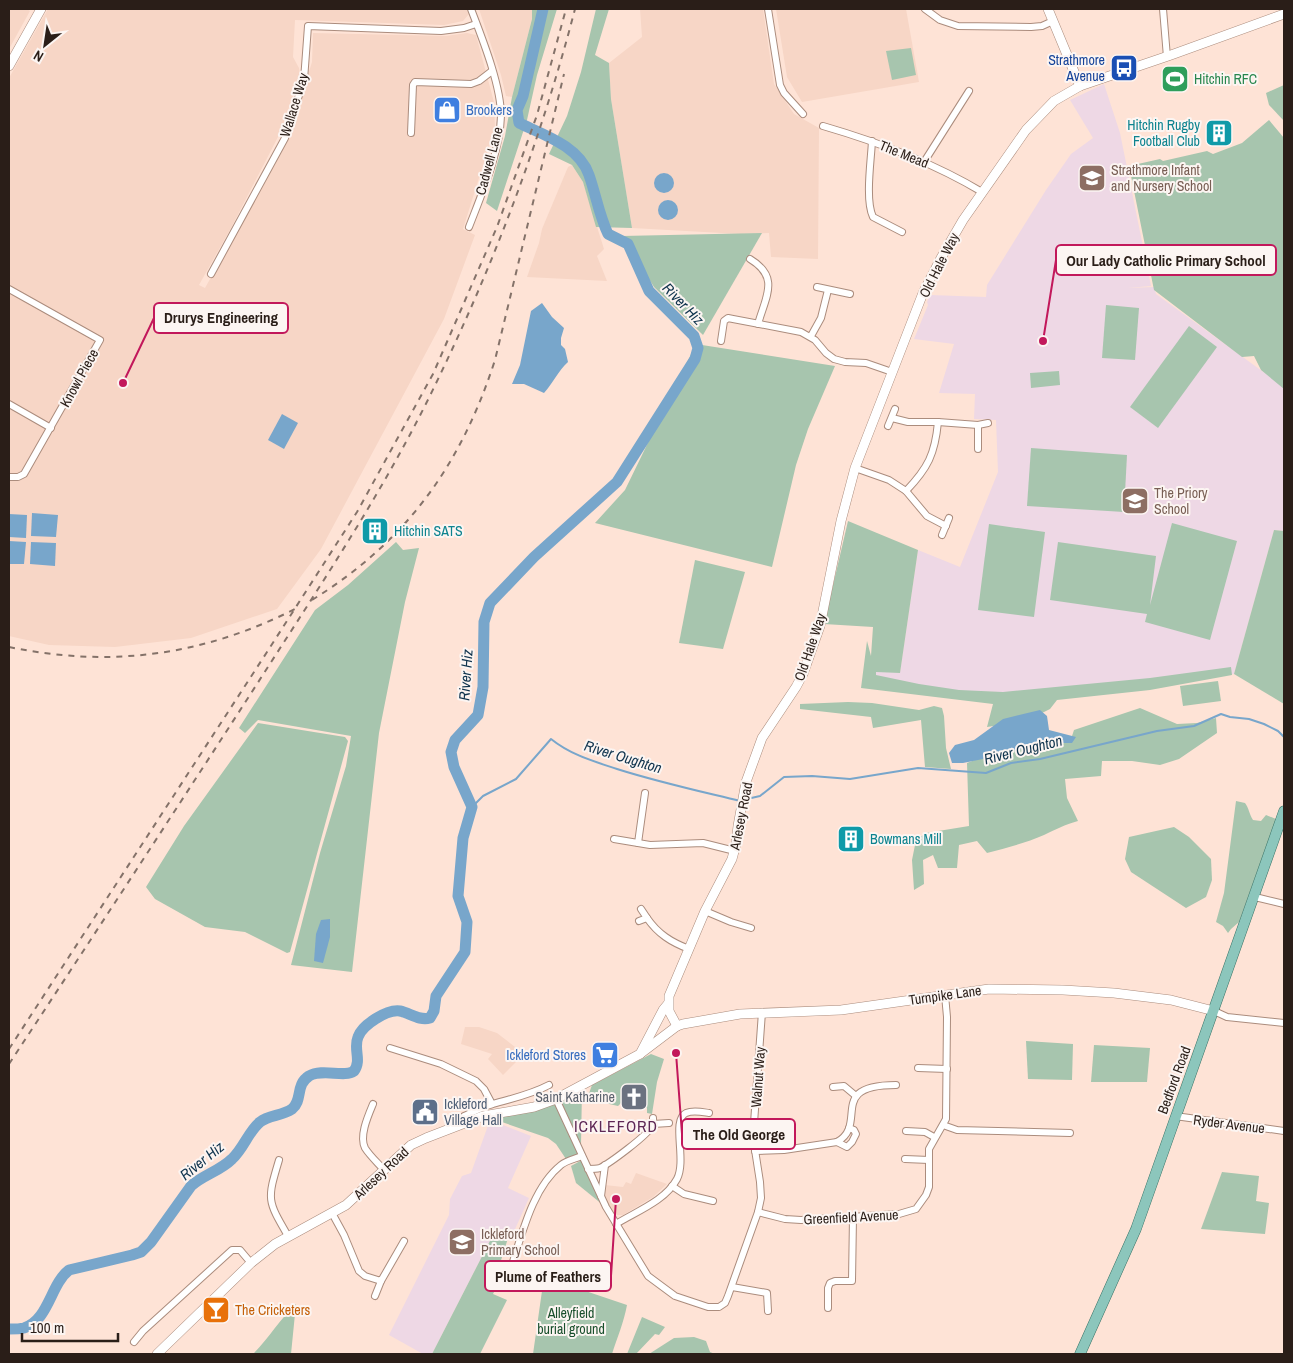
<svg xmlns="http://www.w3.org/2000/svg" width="1293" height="1363" viewBox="0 0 1293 1363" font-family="'Archivo Narrow',sans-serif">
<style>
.built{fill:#f7d6c6}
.education{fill:#eed8e5}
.green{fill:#a7c5ae}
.water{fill:#78a6cb}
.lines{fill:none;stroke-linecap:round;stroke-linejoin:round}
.stream{stroke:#78a6cb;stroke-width:2}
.river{stroke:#78a6cb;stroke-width:11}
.street-casing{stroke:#ab8c7d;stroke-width:8}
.secondary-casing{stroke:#ab8c7d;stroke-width:10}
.primary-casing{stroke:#387265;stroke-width:11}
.street{stroke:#fff;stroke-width:6}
.secondary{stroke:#fff;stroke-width:9}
.primary{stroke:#8cc6bc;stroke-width:10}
.rail{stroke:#847269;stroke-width:2;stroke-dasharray:6 6;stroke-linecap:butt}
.labels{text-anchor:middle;stroke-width:4;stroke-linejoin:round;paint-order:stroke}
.transit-label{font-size:14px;fill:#164399;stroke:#fcf5f2;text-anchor:end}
.leisure-label{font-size:14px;fill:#27864d;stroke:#fcf5f2;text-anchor:start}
.street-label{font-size:14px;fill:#2a1e18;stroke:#fcf5f2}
.shop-label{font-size:14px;fill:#366cbe;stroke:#fcf5f2;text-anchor:start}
.culture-label{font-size:14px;fill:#0d838f;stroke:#fcf5f2;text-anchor:start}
.education-label{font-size:14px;fill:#785e54;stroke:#fcf5f2;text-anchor:start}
.worship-label{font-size:14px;fill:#5b616d;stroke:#fcf5f2;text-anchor:end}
.service-label{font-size:14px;fill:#4e5e75;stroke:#fcf5f2;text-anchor:start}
.food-label{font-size:14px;fill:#c56008;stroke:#fcf5f2;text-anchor:start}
.park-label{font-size:14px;fill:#194f2c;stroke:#fcf5f2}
.water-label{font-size:15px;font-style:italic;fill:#0f334d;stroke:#fcf5f2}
.quarter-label{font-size:16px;letter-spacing:1px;fill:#5e2856;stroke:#fcf5f2}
.leader{fill:none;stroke:#c2185b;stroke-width:2}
.callout-dot{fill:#c2185b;stroke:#fcf5f2;stroke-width:2}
.callout{fill:#fcf5f2;stroke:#c2185b;stroke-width:2}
.callout-label{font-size:15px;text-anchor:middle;font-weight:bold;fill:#2a1e18}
</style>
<rect width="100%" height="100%" fill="#fee3d6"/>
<g class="built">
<polygon points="9,9 27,9 30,11 9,49"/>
<polygon points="48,9 467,9 469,14 463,21 444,25 295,20 293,57 299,68 300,76 280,133 231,228 199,285 205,288 287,142 312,62 313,33 446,36 467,33 476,35 494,102 495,127 463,229 475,235 444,319 321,549 277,609 191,638 115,647 49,645 9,636 9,78"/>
<polygon points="479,9 532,9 532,19 512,97 506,96 501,75"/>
<polygon points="640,9 763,9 774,84 794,114 819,128 818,259 771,257 769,233 740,234 632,228 611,99 609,63 642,37"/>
<polygon points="776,9 906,9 919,82 802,102 787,77"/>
<polygon points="572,165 583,182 604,249 597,256 607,281 527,277 539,243 542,229 568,167"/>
<polygon points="465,1027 479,1027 497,1033 524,1054 503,1075 488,1059 492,1054 461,1044"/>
<polygon points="636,1173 667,1184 653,1197 623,1215 617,1215 609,1208 605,1198 605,1185 623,1187 626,1182 631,1184"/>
</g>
<g class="education">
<polygon points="1104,84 1120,133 1151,286 1127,288 1154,287 1156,294 1284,387 1284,531 1274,530 1234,674 1082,694 871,689 870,672 900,672 918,550 960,567 998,472 996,420 974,419 975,394 939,393 954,344 914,339 928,305 927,302 930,295 986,297 987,285 1046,190 1071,154 1093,138 1070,100"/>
<polygon points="490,1120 531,1136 508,1188 529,1198 512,1236 495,1231 432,1354 423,1354 389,1335 449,1215 450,1199 462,1176 471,1173"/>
</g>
<g class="green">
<polygon points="532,9 557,9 537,75 527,120 497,211 486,203 505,136 512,97 532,19"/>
<polygon points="596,9 609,9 595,55 609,63 611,99 632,228 596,227 583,182 572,165 549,154 567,116 581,72"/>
<polygon points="911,48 916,75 892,80 886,51"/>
<polygon points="1284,85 1284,121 1269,105 1266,93"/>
<polygon points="1269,120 1284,138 1284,389 1261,370 1254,356 1242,357 1154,290 1129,166 1160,159 1163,161 1207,151 1213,154 1242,143"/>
<polygon points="762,233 703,335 654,287 622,236"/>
<polygon points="1106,305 1139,308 1135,360 1102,358"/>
<polygon points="1189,326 1217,347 1158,428 1130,407"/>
<polygon points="702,345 835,366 808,429 796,465 772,567 595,523 625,490 695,346"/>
<polygon points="1059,371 1060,385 1031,388 1030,373"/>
<polygon points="1031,448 1127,455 1124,512 1027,506"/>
<polygon points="848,521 918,550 900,673 876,672 876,675 919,684 959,690 1003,692 1150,678 1231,667 1232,675 1150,690 1057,700 1050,709 1026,721 987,727 993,704 861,688 867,641 871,656 873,627 824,624"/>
<polygon points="1172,523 1237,541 1210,640 1145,622 1147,614 1050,600 1058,542 1156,556 1150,605"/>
<polygon points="989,524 1045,532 1034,617 978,610"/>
<polygon points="1274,530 1284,531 1284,704 1234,674"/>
<polygon points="396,542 403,550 419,548 405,602 379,733 352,972 291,965 320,853 346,766 351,736 258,720 245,733 239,728 315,610 348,585"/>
<polygon points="695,560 745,572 723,649 679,643"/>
<polygon points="1218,681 1221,701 1183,706 1180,686"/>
<polygon points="848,702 872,703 919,710 934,706 942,708 944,716 946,748 951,769 925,767 921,720 873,728 871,717 800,709 800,704"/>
<path d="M1140 708 1177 724 1197 723 1216 718 1217 733 1179 759 1160 765 1132 761H1102L1101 776 1065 779 1067 798 1078 821C1064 825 1057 829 1044 835 1026 843 1006 848 987 853L977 841 959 845 957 868H938L933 855 923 860 924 884 914 890 912 860 916 840 926 833 969 826 967 763 1011 746 1071 739 1074 730Z"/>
<polygon points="258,723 345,737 348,741 290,952 287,953 245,932 205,927 155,899 146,887 184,826"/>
<path d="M1236 801 1245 803C1249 808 1249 814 1253 820L1261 821 1266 815 1276 819 1239 922 1231 929 1228 933 1223 926 1216 922 1224 893Z"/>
<polygon points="1174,827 1189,837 1211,859 1212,880 1206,897 1186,908 1131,872 1125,859 1129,837"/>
<polygon points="1026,1041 1073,1044 1072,1080 1028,1079"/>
<polygon points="1094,1045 1150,1048 1147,1082 1091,1082"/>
<polygon points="651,1054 664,1059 657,1082 652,1114 647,1113 647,1108 621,1103 618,1106 587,1099 592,1085"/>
<polygon points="582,1089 581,1145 579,1154 566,1159 556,1144 548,1138 496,1120 498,1117"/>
<polygon points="582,1160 603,1205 576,1183 571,1166"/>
<polygon points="1222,1172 1259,1176 1256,1201 1269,1203 1265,1234 1201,1229"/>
<polygon points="495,1231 509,1235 497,1273 502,1276 493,1294 507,1300 480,1354 432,1354"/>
<path d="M544 1277 627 1305C624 1322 617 1338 612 1354H533Z"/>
<path d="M296 1304 291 1354H253C269 1338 280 1319 296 1304Z"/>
<polygon points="642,1317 665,1327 659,1335 655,1334 636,1354 627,1354"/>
<polygon points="694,1337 706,1341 710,1352 715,1354 649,1354 674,1338"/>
</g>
<g class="water">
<circle cx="664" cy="183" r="10"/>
<circle cx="668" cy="210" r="10"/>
<path d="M542 303 552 317 564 328 561 338V345L565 349 568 362C558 371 553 383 544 393L524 384H512L520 365 531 311Z"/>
<polygon points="282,414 298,423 284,449 268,440"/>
<polygon points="32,513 58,515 56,537 31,536"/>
<polygon points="9,514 27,515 26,538 9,537"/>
<polygon points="9,541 26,542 24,564 9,564"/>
<polygon points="31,542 56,543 55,566 30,564"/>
<polygon points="1040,710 1047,716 1049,730 1076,737 1072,743 1058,743 1038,750 1023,748 983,759 963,763 952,763 949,753 955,745 974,740 1003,719"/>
<polygon points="330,919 330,937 323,963 314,961 316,934 321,920"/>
</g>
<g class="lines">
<g class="stream">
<polyline points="747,799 760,796 784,777 812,776 850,779 918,768 986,773 1011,763 1040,759 1157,731 1194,726 1221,714 1230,717 1249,719 1264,724 1278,731 1284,737"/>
<path d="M472 807 483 796 516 779 551 739C571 755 593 761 617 769 658 782 699 791 740 801"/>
</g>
<path class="river" d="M9 1329C14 1329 20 1329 24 1328 49 1320 50 1285 69 1270L132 1255 141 1252 151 1242 191 1186C203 1175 220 1171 232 1159 244 1148 248 1132 260 1122 269 1115 282 1116 292 1109 303 1100 295 1085 309 1076 323 1068 344 1078 354 1071 362 1060 353 1049 358 1037 362 1025 387 1009 400 1011 410 1013 419 1021 430 1018L434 1011 436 996 465 952 467 922 458 896 463 838 472 807 454 767 451 752 455 740 478 715 483 687 484 622 490 603 534 557 617 482 695 359 698 348 694 336 649 291 628 244 608 234C599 215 596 195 589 175 579 146 544 135 519 123L517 110 523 96 543 9"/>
<g class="street-casing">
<g id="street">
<polyline points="768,9 780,85 784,93 803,114"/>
<polyline points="925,9 940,20 958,26 1031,27 1042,26 1053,21"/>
<polyline points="1163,9 1167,57"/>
<path d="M823 126C878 142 932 162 982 192"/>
<polyline points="411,133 413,85 415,82 471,84 479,81 492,71"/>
<path d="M872 141C871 161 865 200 873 217L902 232"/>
<polyline points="924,162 969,91"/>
<path d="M469 227C482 193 500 152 501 116 501 85 482 38 471 9"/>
<path d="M750 259C780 277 766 296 758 324"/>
<polyline points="211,274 285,138 304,80 308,26 441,31 464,28 476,24"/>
<polyline points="817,287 850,294"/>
<polyline points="9,289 100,340 24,474 18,477 9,477"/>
<polyline points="811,336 821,318 828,290"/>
<polyline points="721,341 724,321 728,318 733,319 801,332 815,340 826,353 834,359 845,362 866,363 892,372"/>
<polyline points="9,404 51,428"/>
<polyline points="938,422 978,425 988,423"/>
<polyline points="978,425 978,449"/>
<polyline points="888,426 895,409"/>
<path d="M855 468 889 480 906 491C928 468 935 454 938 422H908L892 418"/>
<polyline points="906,491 927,516 946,526"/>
<polyline points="942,535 949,518"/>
<polyline points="614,839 650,845 703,843 735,851"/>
<polyline points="638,843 645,793"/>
<polyline points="1255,897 1284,904"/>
<polyline points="705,911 731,922 751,928"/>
<path d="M647 918C658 934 671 942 689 949"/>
<polyline points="639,921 647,918 641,909"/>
<polyline points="1214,1011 1227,1017 1284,1023"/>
<polyline points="390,1048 441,1064 476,1081 484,1089 492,1104"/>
<polyline points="918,1068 947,1069"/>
<polyline points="833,1087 844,1086 856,1096"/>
<polyline points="556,1099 606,1207 648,1276 675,1296 708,1307 719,1307 725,1303 728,1296 758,1212 761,1198 760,1182 753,1137 762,1012"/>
<path d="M373 1104C368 1116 359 1136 365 1148 370 1156 378 1163 384 1170"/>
<path d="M464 1116C474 1112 484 1106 493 1104 513 1098 530 1095 549 1085"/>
<polyline points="1175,1116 1284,1131"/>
<polyline points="653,1124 669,1123"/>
<polyline points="943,1125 957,1130 1070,1133"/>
<polyline points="906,1131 925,1132 934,1137"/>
<polyline points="837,1142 847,1147 852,1142 856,1134 854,1130 849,1128"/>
<path d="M755 1151 784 1150 837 1142C869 1124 826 1085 896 1085"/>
<polyline points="905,1159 929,1160"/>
<path d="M279 1160C267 1200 267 1200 288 1236"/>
<path d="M588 1169C592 1169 596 1169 600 1168 610 1163 648 1135 652 1126 654 1123 653 1121 653 1118"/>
<polyline points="672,1186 684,1194 713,1201"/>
<polyline points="601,1196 605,1165"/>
<polyline points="758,1212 785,1219 801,1220 899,1214 916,1209 926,1195 929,1187 929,1149 946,1119 947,1017 945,995"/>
<polyline points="332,1213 344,1235 359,1271 365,1276 381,1281 404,1241"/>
<path d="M616 1224C637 1211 665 1201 677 1179 687 1160 671 1120 686 1113 693 1110 702 1112 709 1113"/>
<path d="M509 1274C521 1239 531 1189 561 1165 567 1160 575 1159 582 1156"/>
<polyline points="732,1287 767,1293 768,1311"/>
<polyline points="375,1296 381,1281"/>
<polyline points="828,1308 828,1288 830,1283 835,1281 852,1281 853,1217"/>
<polyline points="134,1342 143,1331 232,1250 240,1250 251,1263"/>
</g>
</g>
<g class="secondary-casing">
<g id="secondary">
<polyline points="1048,9 1080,86"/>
<polyline points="9,66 41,9"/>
<polyline points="677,1026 669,1011 669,996 705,911 732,859 736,844 738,826 746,782 762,738 796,687 803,674 820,626 841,521 855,468 923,293 941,258 963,220 1026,130 1054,101 1080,86 1171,55 1284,14"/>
<polyline points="640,1054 663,1010 668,1004"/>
<polyline points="157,1354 251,1263 275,1244 346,1205 411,1145 426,1138 483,1116 534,1107 556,1099 640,1054 677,1026 683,1024 740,1014 841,1010 989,989 1063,990 1114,993 1171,1000 1214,1011"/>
</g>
</g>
<g class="primary-casing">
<polyline id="primary" points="1080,1354 1136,1229 1284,811"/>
</g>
<use href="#street" class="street"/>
<use href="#secondary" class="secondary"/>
<use href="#primary" class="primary"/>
<g class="rail">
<path d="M312 600C407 541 461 465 495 360L564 74"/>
<path d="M9 647C110 668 202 656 295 609"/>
<polyline points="9,1049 267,652 357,512 433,374 497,227 537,115 566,9"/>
<path d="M9 1064C92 938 175 811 257 684 321 584 388 485 439 377 496 259 542 136 575 9"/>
</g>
</g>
<defs>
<g id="bus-square" transform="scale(1.4375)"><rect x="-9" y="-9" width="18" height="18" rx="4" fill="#1a4fb4" stroke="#fcf5f2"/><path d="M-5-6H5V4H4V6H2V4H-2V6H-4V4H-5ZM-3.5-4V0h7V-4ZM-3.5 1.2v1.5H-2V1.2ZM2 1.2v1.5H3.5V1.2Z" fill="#fff"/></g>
<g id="stadium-square" transform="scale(1.4375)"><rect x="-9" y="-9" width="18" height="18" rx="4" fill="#2e9e5b" stroke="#fcf5f2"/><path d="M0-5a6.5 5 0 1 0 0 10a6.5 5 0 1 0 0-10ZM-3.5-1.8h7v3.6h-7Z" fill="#fff"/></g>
<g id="shop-square" transform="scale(1.4375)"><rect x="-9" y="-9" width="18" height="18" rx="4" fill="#3f7fe0" stroke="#fcf5f2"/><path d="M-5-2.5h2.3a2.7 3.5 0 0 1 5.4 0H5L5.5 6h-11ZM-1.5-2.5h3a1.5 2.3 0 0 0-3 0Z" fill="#fff"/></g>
<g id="building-square" transform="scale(1.4375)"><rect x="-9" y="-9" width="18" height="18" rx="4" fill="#0f9aa8" stroke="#fcf5f2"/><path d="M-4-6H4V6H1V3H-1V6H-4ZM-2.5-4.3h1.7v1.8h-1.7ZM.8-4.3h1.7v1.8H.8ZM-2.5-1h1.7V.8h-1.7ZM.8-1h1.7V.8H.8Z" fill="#fff"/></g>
<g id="school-square" transform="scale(1.4375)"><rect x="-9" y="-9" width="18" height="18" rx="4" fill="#8d6e63" stroke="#fcf5f2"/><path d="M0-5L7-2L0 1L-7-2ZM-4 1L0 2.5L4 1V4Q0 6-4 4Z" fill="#fff"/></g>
<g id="supermarket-square" transform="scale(1.4375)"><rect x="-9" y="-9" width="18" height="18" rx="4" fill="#3f7fe0" stroke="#fcf5f2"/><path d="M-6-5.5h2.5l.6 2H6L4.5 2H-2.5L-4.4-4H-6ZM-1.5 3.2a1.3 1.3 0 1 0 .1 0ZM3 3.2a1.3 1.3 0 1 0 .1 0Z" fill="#fff"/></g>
<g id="church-square" transform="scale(1.4375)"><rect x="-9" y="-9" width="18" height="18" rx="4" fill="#6b7280" stroke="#fcf5f2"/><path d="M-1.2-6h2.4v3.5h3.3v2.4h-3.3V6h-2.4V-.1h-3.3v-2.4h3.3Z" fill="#fff"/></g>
<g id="civic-square" transform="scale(1.4375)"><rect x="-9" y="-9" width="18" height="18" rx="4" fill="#5c6f8a" stroke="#fcf5f2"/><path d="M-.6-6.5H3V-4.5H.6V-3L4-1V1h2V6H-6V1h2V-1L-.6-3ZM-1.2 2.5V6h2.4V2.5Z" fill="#fff"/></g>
<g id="bar-square" transform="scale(1.4375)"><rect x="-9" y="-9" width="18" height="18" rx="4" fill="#e8710a" stroke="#fcf5f2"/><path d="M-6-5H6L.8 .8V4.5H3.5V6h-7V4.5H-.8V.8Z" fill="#fff"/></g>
</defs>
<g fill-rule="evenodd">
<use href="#bus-square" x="1124" y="68"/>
<use href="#stadium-square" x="1175" y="79"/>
<use href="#shop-square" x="447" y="110"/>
<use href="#building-square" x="1219" y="133"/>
<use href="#school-square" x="1092" y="178"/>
<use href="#school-square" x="1135" y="501"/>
<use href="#building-square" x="375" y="531"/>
<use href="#building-square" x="851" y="839"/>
<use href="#supermarket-square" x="605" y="1055"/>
<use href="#church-square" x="634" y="1097"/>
<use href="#civic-square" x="425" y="1112"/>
<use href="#school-square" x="462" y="1242"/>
<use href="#bar-square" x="216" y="1310"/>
</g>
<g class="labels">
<g class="transit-label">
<text x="1105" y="65">Strathmore<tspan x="1105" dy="16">Avenue</tspan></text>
</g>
<g class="leisure-label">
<text x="1194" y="84">Hitchin RFC</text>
</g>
<g class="street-label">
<text transform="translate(294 105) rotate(-73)" y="5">Wallace Way</text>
<text transform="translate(904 154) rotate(22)" y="5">The Mead</text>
<text transform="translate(489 161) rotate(-75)" y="5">Cadwell Lane</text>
<text transform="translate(939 265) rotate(-63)" y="5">Old Hale Way</text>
<text transform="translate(79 378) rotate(-61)" y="5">Knowl Piece</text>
<text transform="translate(810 647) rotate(-71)" y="5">Old Hale Way</text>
<text transform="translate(741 816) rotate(-79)" y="5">Arlesey Road</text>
<text transform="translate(945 995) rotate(-8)" y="5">Turnpike Lane</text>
<text transform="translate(758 1077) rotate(-86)" y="5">Walnut Way</text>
<text transform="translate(1174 1080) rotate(-70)" y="5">Bedford Road</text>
<text transform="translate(1229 1124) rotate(7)" y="5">Ryder Avenue</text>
<text transform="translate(381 1173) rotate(-43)" y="5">Arlesey Road</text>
<text transform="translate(851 1217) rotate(-3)" y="5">Greenfield Avenue</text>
</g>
<g class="shop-label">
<text x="466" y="115">Brookers</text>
<text x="586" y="1060" text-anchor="end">Ickleford Stores</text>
</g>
<g class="culture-label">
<text x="1200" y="130" text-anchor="end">Hitchin Rugby<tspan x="1200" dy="16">Football Club</tspan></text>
<text x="394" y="536">Hitchin SATS</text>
<text x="870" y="844">Bowmans Mill</text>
</g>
<g class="education-label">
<text x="1111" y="175">Strathmore Infant<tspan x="1111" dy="16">and Nursery School</tspan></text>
<text x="1154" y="498">The Priory<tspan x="1154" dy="16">School</tspan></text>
<text x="481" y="1239">Ickleford<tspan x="481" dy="16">Primary School</tspan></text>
</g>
<g class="worship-label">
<text x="615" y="1102">Saint Katharine</text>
</g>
<g class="service-label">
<text x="444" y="1109">Ickleford<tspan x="444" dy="16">Village Hall</tspan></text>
</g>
<g class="food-label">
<text x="235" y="1315">The Cricketers</text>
</g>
<g class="park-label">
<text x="571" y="1318">Alleyfield<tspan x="571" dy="16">burial ground</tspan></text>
</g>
<g class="water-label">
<text transform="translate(683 304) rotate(46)" y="5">River Hiz</text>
<text transform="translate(466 675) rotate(-86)" y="5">River Hiz</text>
<text transform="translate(1023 750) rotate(-14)" y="5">River Oughton</text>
<text transform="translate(623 757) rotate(17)" y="5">River Oughton</text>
<text transform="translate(202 1161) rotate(-39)" y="5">River Hiz</text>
</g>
<g class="quarter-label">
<text x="616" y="1132">ICKLEFORD</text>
</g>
</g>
<path class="leader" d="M1043 341L1056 260M123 383L154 318M676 1053L682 1134M616 1199L611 1276"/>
<g class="callout-dot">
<circle cx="1043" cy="341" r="5"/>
<circle cx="123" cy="383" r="5"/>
<circle cx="676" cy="1053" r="5"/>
<circle cx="616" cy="1199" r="5"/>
</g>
<g class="callout">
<rect x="1056" y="245" width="220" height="30" rx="5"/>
<rect x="154" y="303" width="134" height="30" rx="5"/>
<rect x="682" y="1119" width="113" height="30" rx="5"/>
<rect x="485" y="1261" width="126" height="30" rx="5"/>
</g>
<g class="callout-label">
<text x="1166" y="266">Our Lady Catholic Primary School</text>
<text x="221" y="323">Drurys Engineering</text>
<text x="739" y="1140">The Old George</text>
<text x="548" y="1282">Plume of Feathers</text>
</g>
<rect width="1293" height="1363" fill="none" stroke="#2a1e18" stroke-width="20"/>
<g transform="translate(45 45) rotate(210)" stroke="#fcf5f2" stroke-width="4" paint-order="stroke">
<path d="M0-4L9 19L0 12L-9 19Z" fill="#2a1e18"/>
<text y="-8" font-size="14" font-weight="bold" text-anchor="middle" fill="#2a1e18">N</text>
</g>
<path d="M22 1333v8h96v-8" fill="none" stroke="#2a1e18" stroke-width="2.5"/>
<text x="30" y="1333" font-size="15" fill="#2a1e18" stroke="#fcf5f2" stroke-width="4" paint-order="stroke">100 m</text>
</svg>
